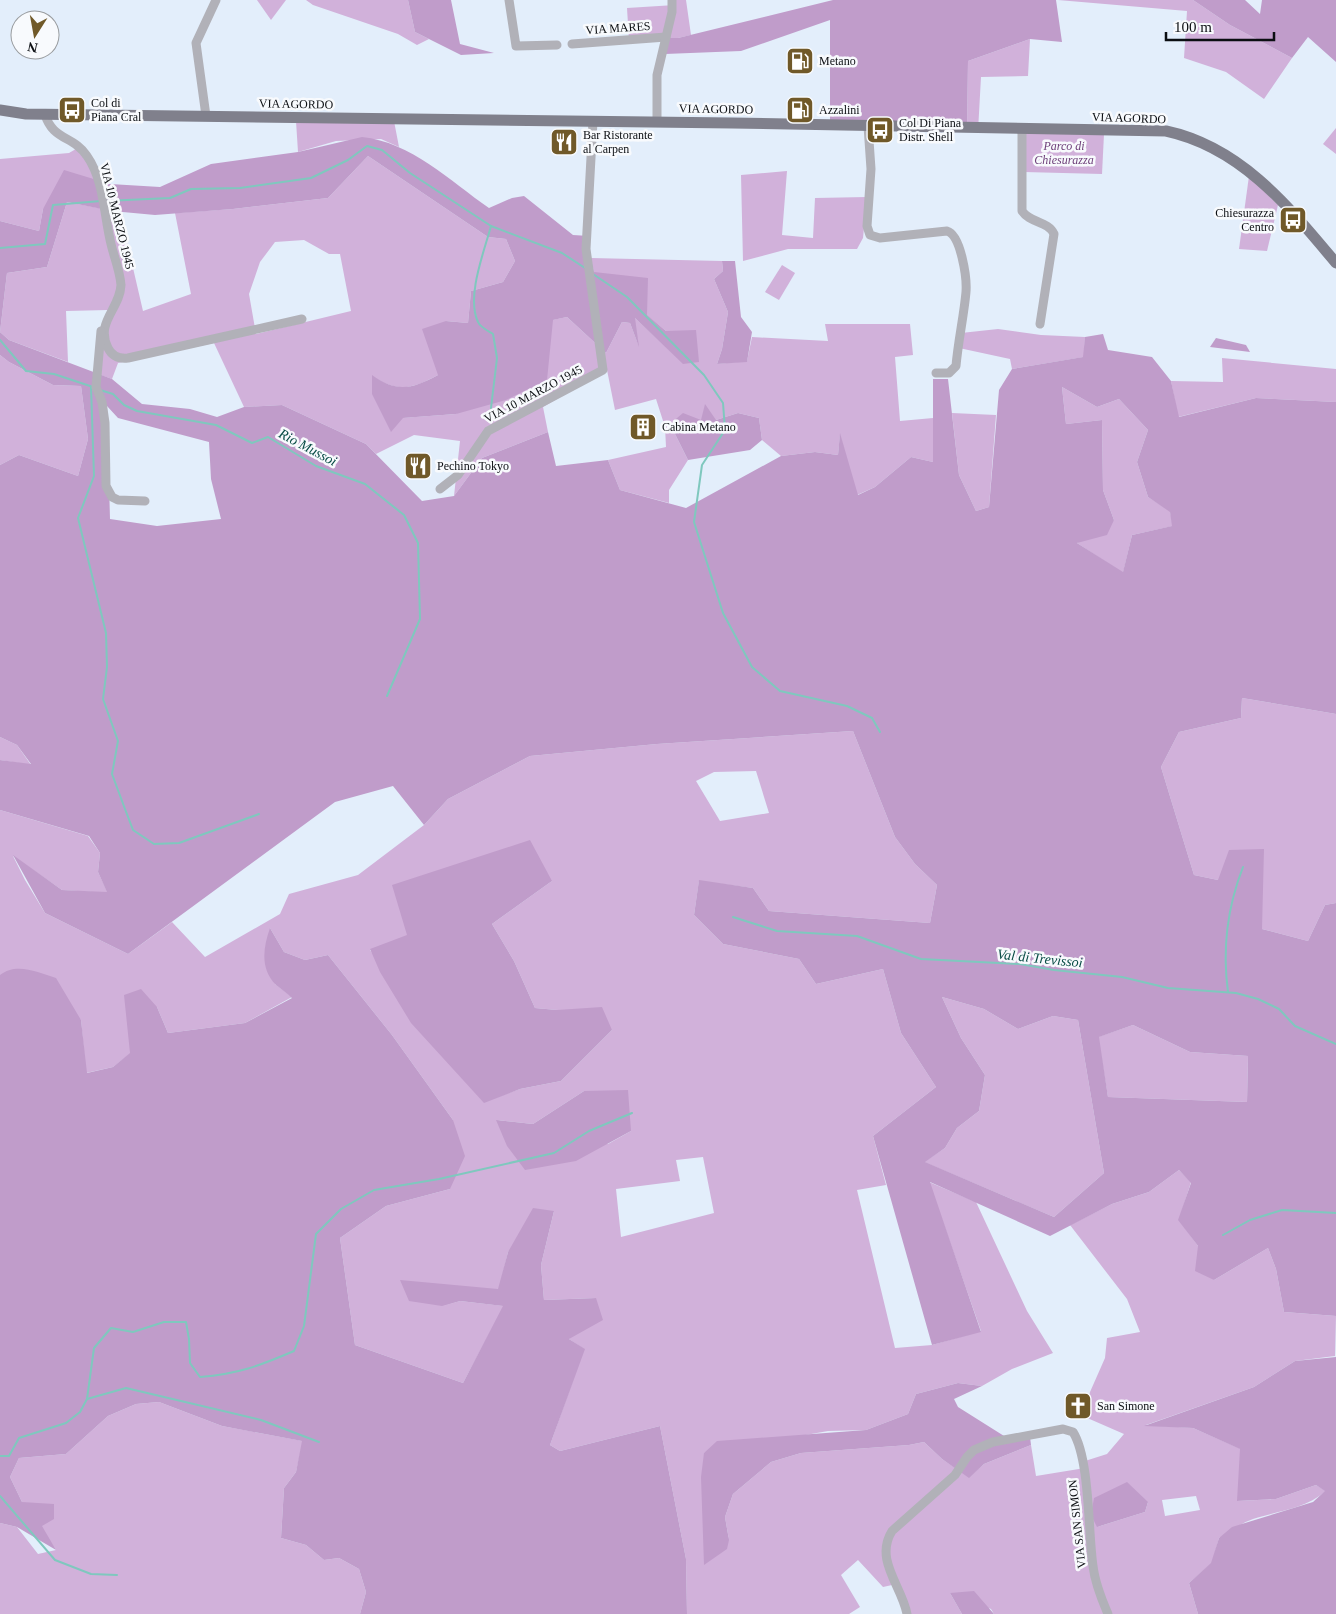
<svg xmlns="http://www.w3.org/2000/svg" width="1336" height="1614" viewBox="0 0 1336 1614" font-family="'Times New Roman',serif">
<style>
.green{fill:#d1b1da;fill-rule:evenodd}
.forest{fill:#c09cca;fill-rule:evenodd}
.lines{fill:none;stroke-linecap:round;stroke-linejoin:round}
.stream{stroke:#7fc8be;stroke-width:2}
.minor{stroke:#b1b1b8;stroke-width:9}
.major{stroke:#80808c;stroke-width:11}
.labels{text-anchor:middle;stroke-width:5;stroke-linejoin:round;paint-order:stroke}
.street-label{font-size:12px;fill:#0b0e12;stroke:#f8fafd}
.poi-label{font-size:12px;fill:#0b0e12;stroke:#f8fafd;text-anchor:start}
.park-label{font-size:12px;font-style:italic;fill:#6e407a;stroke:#f8fafd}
.water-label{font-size:14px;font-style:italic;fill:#094d46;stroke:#f8fafd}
</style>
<rect width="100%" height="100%" fill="#e3eefb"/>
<g class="green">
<polygon points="257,0 286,0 271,20"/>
<polygon points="306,0 408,0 415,32 429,39 417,45 398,34 313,5"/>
<polygon points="675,0 686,0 691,35 678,38 629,40 627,8 675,5"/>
<polygon points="1058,0 1193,0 1230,25 1292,58 1264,99 1226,72 1184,58 1187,11"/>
<polygon points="1030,39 1028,76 981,77 978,131 967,131 968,61"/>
<polygon points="296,121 394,121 399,147 381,139 336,141 298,152"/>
<polygon points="1336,128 1336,154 1323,144"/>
<polygon points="1024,132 1104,134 1102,174 1024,172"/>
<polygon points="81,146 102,181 43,209 39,231 0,221 0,159 69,153"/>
<path d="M368 156 488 237 506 239 515 261 503 282 471 291 468 323 446 321 438 375C412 389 398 393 372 376L391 431 402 418 456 414 552 320 567 317 606 353 622 322 630 323 638 344 634 317 683 363 666 331 594 272 591 258 722 261 723 271 714 279 728 312 722 349 717 364 747 361 752 337 828 341 825 324H910L913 355 895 357 900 421 933 418V462L911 457 875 487 857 495 840 435 838 455 815 452 781 456 762 440 759 418 738 413 716 420 670 424 688 460 669 490V503L620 490 608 460 666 447 665 427 656 399 615 410 607 370 543 407 548 432 482 458 454 496 460 441 414 435 376 454 366 444 282 405 244 407 214 343 118 363 112 379 95 373 108 310 66 311 68 362 9 340 0 332 7 273 47 267 67 202 120 212 143 311 191 294 175 213 233 209 328 198ZM304 240 329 254H340L351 311 256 334 249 294 260 262 275 242Z"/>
<polygon points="787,171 782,235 813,238 815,198 867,197 863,238 857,249 788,249 743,261 741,175"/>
<polygon points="1249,176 1278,205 1267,251 1239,249"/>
<polygon points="782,265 795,273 779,300 765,292"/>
<polygon points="998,329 1041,335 1085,337 1084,357 1012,369 1010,359 959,348 961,333"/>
<polygon points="0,355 9,362 53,385 81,386 88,439 78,476 19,455 0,465"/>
<polygon points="1222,358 1336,369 1336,402 1256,398 1178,417 1171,381 1223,382"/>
<polygon points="1062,387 1097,407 1119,399 1148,430 1137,462 1148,497 1170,511 1173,526 1132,535 1123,573 1077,543 1114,520 1103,490 1102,420 1066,424"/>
<polygon points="952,413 996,415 989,507 976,511 959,475"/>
<polygon points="1242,698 1336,714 1336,903 1325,905 1308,941 1262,929 1218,880 1194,875 1161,767 1179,732 1241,718"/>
<path d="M853 731 895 837 915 864 937 885 930 923 769 911 753 888 699 881 694 915 723 944 799 959 816 984 883 969 901 1033 936 1087 873 1136 886 1185 857 1190 895 1348 932 1345 981 1331 929 1182 976 1202 1027 1311 1053 1353 1012 1369 982 1386 958 1383 916 1394 908 1414 866 1430 828 1431 704 1453 729 1540 725 1517 733 1494 771 1462 801 1453 909 1445 924 1442 942 1459 969 1477 984 1464 1031 1445 1036 1476 1085 1468V1461L1107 1454 1124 1434 1085 1417 1090 1392 1105 1358 1107 1338 1140 1332 1127 1299 1070 1225 1112 1204 1149 1192 1179 1170 1191 1182 1179 1220 1198 1246 1214 1280 1268 1248 1276 1269 1284 1312 1336 1316 1335 1356 1295 1361 1254 1387 1146 1425 1193 1428 1241 1449 1238 1501 1276 1499 1316 1485 1326 1491C1303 1510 1280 1510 1253 1519 1241 1523 1230 1532 1219 1538L1212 1563 1189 1583 1198 1614H994L991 1609 950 1593 962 1614H905L892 1585 883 1587 858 1560 841 1575 860 1607 849 1614H687L686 1559 660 1426 560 1451 550 1445 584 1349 569 1339 596 1298 544 1300 541 1265 554 1211 508 1252 499 1289 442 1306 460 1301 504 1306 463 1383 355 1345 340 1238 386 1206 450 1189 453 1120 392 1035 328 955 305 960 284 952 270 928 275 984 292 997 245 1023 168 1033 157 1007 131 1053 113 1067 86 1073 81 1020 0 975V810L88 836 100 853 98 872 108 893 62 890 13 856 25 880 45 913 128 954 172 922 205 957 280 914 289 894 358 875 424 825 448 799 530 756 657 744ZM756 771 769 813 720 821 696 781 714 772ZM552 881 492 924 514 961 535 1008 557 1010 612 1030 561 1081 520 1089 484 1102 455 1070 370 950ZM584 1091 631 1131 608 1144 496 1120 533 1124ZM703 1157 714 1213 621 1237 616 1189 680 1181 676 1160ZM1196 1496 1200 1510 1165 1516 1162 1500ZM1148 1502 1145 1512 1097 1527Z"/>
<polygon points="0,737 17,745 31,765 0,760"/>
<polygon points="942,997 984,1009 1018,1029 1053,1016 1078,1020 1104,1173 1054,1217 924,1162 945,1148 957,1128 979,1111 985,1075 961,1038"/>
<polygon points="1133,1025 1190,1052 1248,1056 1247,1102 1108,1097 1098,1037"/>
<polygon points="159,1402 222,1426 303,1441 296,1472 284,1488 281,1538 306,1545 324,1560 339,1558 359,1569 366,1592 360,1614 0,1614 0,1523 17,1527 38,1554 56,1550 22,1502 10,1477 19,1458 66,1454 108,1416 136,1404"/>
</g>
<g class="forest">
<polygon points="408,0 451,0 460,44 494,53 461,55 415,32"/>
<polygon points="833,0 1056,0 1062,42 1030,39 968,61 967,131 830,125 830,20 741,51 665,54 669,38 678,38"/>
<polygon points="1193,0 1245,0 1260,14 1262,0 1336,0 1336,62 1308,37 1292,58 1230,25"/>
<path d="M362 137C411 142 450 181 489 208L512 198 524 196 573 235 589 236V248L594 272 648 278 647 315 666 331 696 330 699 362 683 364 635 318 639 347 630 323 622 322 606 353 567 317 553 320 547 380 506 400 456 414 403 418 391 432 372 394V375C397 393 412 389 438 375L422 329 446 321 468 323 471 291 503 282 515 261 506 239 488 237 368 156 328 198 233 209 155 215 112 211 67 202 47 267 7 273 0 332 9 340 112 379 142 404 190 409 217 417 244 407 282 405 366 444 422 501 454 496 482 458 548 432 556 466 608 460 620 490 686 508 781 456 815 452 838 455 840 433 858 495 875 487 911 457 933 462V379H948L959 475 976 511 989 507 999 390 1012 369 1083 357 1085 337 1103 334 1108 350 1152 357 1171 381 1179 417 1256 398 1336 402V714L1242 698 1241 718 1179 732 1161 767 1194 875 1218 880 1229 850 1264 849 1262 929 1308 941 1325 905 1336 903V1316L1284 1312 1276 1269 1268 1248 1214 1280 1195 1271 1198 1246 1178 1220 1191 1183 1179 1170 1149 1192 1112 1204 1050 1236 930 1182 981 1332 932 1345 873 1136 936 1087 901 1033 883 969 816 984 799 959 723 944 694 915 699 880 753 888 769 911 930 923 937 885 915 864 895 837 853 731 657 744 530 756 448 799 424 825 393 786 335 802 128 954 45 913 13 855 62 890 107 892 98 872 100 853 89 836 0 810V760L31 764 17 745 0 737V465L19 455 78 476 88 439 81 386 53 385 9 362 0 355V221L39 231 43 209 64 170 110 184 160 187 211 164 298 152ZM1062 387 1097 407 1119 399 1148 430 1137 462 1148 497 1170 512 1172 526 1132 535 1123 572 1077 543 1107 535 1114 520 1103 490 1102 420 1066 424ZM107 406 118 418 209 442 211 479 221 519 157 526 110 519ZM942 997 984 1009 1018 1029 1053 1016 1078 1020 1104 1173 1054 1217 925 1162 945 1148 957 1128 979 1111 985 1075 961 1038ZM1133 1025 1190 1052 1248 1056 1247 1102 1108 1097 1099 1037Z"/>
<polygon points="722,261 735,261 741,317 752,332 747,362 717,364 722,349 728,312 714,279 723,271"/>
<polygon points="1216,338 1246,345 1250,352 1210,347"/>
<polygon points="705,404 716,420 738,413 759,418 762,440 750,450 688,460 670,424 683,413 701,420"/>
<polygon points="530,840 552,881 492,924 514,961 535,1008 557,1010 602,1007 612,1030 561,1081 520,1089 484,1103 411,1023 380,972 370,949 407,935 392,885"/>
<path d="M270 928 284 952 305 960 328 955 392 1035 453 1120 465 1156 450 1189 386 1206 340 1238 355 1345 463 1383 503 1306 460 1301 442 1306 409 1301 400 1280 498 1289 508 1252 533 1208 554 1211 541 1265 544 1300 596 1298 603 1320 569 1339 585 1349 550 1445 560 1451 660 1426 686 1559 687 1614H360L366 1592 359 1569 339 1558 324 1560 306 1545 281 1538 284 1488 296 1472 302 1441 222 1426 159 1402 136 1404 108 1416 66 1454 19 1458 10 1477 22 1502 54 1504V1519L42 1526 56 1550 17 1527 0 1523V975C16 962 38 972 56 978L81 1020 87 1073 113 1067 130 1053 124 995 141 989 157 1007 168 1033 245 1023 292 998C287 993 281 989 276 985 260 969 263 948 270 928Z"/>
<polygon points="628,1090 631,1131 576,1161 525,1170 507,1146 496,1120 533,1124 584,1091"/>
<polygon points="1336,1357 1336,1614 1198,1614 1189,1583 1211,1563 1219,1538 1232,1527 1313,1502 1325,1491 1316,1485 1276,1499 1237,1501 1240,1449 1193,1428 1144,1426 1254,1387 1295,1361"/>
<polygon points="958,1383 982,1386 954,1399 958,1407 1012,1441 1030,1437 1031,1445 984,1464 969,1478 942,1459 924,1442 909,1445 801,1453 771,1462 733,1494 725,1517 729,1540 727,1549 704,1565 701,1477 704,1453 717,1441 866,1430 908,1414 916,1394"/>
<polygon points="1127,1482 1148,1502 1145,1512 1097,1527 1091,1515 1094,1498"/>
<polygon points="974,1591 994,1614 962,1614 950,1593"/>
</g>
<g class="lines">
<g class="stream">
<polyline points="105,201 170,198 191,189 240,188 311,178 348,160 367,146 382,150 410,173 491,226 562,253 585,268"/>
<path d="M491 226C484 252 466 297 478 322 480 327 488 331 493 334L497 358 491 408"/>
<polyline points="0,248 45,244 53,205 101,201"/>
<polyline points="593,274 627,297 704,375 723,403 725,430 702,465 694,522 723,613 752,667 780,691 847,706 872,718 880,732"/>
<polyline points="0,340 26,371 54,374 93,387"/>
<polyline points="91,387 94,476 78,518 106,633 107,667 103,699 118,741 112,774 125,809 133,830 154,844 179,843 259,814"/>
<polyline points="100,390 113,394 124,405 137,411 216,425 252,443 268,437 316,466 365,484 404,515 418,543 420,619 387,696"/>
<polyline points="733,917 777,931 857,936 921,959 1020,964 1054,970 1122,977 1168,988 1236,993 1258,999 1279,1009 1295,1026 1336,1044"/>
<path d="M1228 992C1222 948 1227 908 1243 867"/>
<polyline points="1223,1235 1250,1220 1282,1210 1336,1213"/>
<polyline points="87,1399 126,1388 261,1420 319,1442"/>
<path d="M0 1456H9L19 1438 66 1423 80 1412 87 1399 94 1348 111 1328 133 1332 164 1322H186L189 1339 190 1363 200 1377C238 1374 259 1366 294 1351L304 1326 316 1234 341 1209 374 1190 439 1179 554 1153 589 1131 632 1113"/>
<polyline points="0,1496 55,1560 91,1574 117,1575"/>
</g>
<g class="minor">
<polyline points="509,0 516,46 557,45"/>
<polyline points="572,44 666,37"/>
<path d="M45 114C52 140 74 136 87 156 104 180 104 216 111 244 114 257 120 271 121 285 120 309 95 322 108 348 112 356 119 359 128 358L302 319"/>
<polyline points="206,116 196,43 216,0"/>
<polyline points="657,122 657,75 672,12 672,0"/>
<path d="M868 126 871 169 867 226 870 235 880 238 947 231C961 235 967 278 966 292 964 315 958 342 956 366L949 373H936"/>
<path d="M1022 128V211C1030 223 1048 221 1054 234L1040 324"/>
<polyline points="101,331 96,387 102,402 105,423 106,486 112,497 118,500 145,501"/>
<polyline points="440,489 458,475 488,431 603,370 586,249 593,121"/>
<path d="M907 1614C902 1586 874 1560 892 1531L955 1475 967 1457 974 1450 993 1442 1063 1429 1073 1432C1090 1459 1088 1532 1093 1566 1095 1583 1101 1598 1108 1614"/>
</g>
<path class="major" d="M0 110 26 114 732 123 1166 131C1241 147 1289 207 1336 263"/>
</g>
<defs>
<g id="fuel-square" transform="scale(1.4375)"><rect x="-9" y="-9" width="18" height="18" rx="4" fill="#705929" stroke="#f8fafd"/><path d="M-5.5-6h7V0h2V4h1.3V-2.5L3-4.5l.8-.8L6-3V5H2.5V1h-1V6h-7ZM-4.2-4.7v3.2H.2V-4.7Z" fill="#fff"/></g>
<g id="bus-square" transform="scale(1.4375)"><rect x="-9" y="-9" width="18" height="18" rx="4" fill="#705929" stroke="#f8fafd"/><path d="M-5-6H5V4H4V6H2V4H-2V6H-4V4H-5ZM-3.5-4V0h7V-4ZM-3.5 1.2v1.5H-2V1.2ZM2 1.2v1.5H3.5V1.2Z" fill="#fff"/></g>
<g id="restaurant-square" transform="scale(1.4375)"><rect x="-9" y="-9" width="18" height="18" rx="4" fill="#705929" stroke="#f8fafd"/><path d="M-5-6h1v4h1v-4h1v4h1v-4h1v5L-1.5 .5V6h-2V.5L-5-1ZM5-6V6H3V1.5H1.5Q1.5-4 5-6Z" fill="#fff"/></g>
<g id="building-square" transform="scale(1.4375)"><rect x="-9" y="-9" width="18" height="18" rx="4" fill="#705929" stroke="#f8fafd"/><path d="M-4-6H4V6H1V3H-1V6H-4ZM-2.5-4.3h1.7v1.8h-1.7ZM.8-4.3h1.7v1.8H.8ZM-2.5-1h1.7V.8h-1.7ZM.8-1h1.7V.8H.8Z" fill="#fff"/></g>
<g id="church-square" transform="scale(1.4375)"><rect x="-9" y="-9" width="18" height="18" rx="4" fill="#705929" stroke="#f8fafd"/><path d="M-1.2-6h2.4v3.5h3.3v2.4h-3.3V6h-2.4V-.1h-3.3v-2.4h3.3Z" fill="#fff"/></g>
</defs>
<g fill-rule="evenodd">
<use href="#fuel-square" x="800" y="61"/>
<use href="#bus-square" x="72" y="110"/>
<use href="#fuel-square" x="800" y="110"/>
<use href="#bus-square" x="880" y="130"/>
<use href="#restaurant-square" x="564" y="142"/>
<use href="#bus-square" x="1293" y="220"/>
<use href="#building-square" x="643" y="427"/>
<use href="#restaurant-square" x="418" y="466"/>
<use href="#church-square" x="1078" y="1406"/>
</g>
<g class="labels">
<g class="street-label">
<text transform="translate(618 28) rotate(-4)" y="4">VIA MARES</text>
<text transform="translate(296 104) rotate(1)" y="4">VIA AGORDO</text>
<text transform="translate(716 109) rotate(1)" y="4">VIA AGORDO</text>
<text transform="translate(1129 118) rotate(2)" y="4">VIA AGORDO</text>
<text transform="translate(117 216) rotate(76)" y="4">VIA 10 MARZO 1945</text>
<text transform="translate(533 394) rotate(-28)" y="4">VIA 10 MARZO 1945</text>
<text transform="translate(1077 1524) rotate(-96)" y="4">VIA SAN SIMON</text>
</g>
<g class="poi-label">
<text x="819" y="65">Metano</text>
<text x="91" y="107">Col di<tspan x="91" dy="14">Piana Cral</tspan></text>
<text x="819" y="114">Azzalini</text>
<text x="899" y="127">Col Di Piana<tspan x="899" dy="14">Distr. Shell</tspan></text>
<text x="583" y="139">Bar Ristorante<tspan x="583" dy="14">al Carpen</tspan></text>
<text x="1274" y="217" text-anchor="end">Chiesurazza<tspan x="1274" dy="14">Centro</tspan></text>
<text x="662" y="431">Cabina Metano</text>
<text x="437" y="470">Pechino Tokyo</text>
<text x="1097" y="1410">San Simone</text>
</g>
<g class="park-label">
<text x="1064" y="150">Parco di<tspan x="1064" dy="14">Chiesurazza</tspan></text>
</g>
<g class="water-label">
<text transform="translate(308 447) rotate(28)" y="5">Rio Mussoi</text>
<text transform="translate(1040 958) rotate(6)" y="5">Val di Trevissoi</text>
</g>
</g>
<g transform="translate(35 35) rotate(191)"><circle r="24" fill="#f8fafd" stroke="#999c9f"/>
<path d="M0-4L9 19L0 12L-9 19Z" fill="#705929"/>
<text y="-8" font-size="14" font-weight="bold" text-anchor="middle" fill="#0b0e12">N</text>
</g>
<path d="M1166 32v8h108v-8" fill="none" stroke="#0b0e12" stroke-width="2.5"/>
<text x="1174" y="32" font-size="15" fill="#0b0e12" stroke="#f8fafd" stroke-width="4" paint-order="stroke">100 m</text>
</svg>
